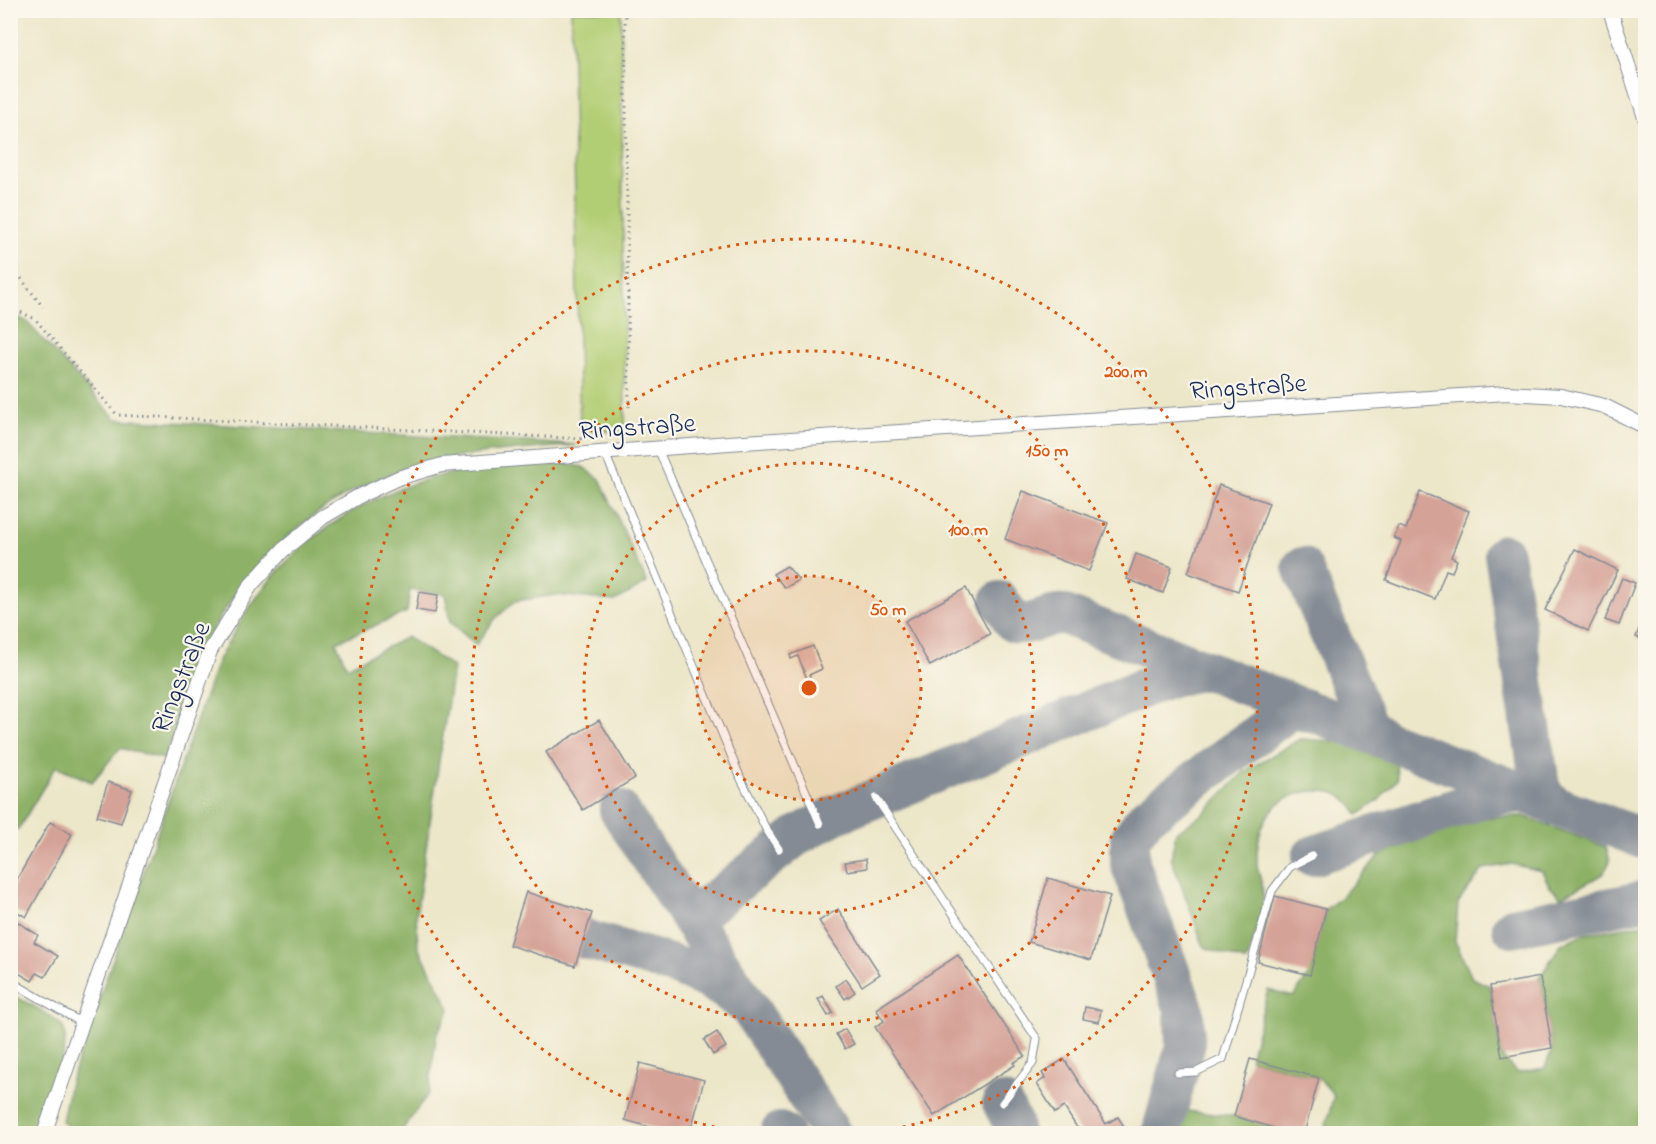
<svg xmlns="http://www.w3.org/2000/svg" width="1656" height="1144" viewBox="0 0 1656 1144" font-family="'Indie Flower',sans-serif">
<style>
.green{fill:#b2ce74;stroke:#667e69;stroke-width:1.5}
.forest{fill:#8db166;stroke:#547062;stroke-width:1.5}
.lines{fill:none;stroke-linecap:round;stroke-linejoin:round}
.taxiway{stroke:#848b94;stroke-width:40}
.building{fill:#d5a297}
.service-casing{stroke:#848b94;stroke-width:9}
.minor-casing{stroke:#848b94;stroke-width:16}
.path{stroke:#848b94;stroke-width:3;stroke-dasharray:1.5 4.5;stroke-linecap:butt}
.service{stroke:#fff;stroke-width:7}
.minor{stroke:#fff;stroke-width:14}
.ring{fill:none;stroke:#de5710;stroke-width:3;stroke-dasharray:3 6}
.labels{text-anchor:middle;stroke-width:4.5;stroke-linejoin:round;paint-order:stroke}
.street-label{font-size:27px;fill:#1b2f5e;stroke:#fbf7ec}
.centre{fill:#de5710;stroke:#fbf7ec;stroke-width:3}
.ring-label{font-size:18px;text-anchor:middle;font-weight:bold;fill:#de5710;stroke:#fbf7ec;stroke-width:4.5;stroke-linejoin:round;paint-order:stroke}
</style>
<rect width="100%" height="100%" fill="#fbf7ec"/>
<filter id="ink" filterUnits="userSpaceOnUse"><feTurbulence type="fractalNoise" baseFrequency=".0167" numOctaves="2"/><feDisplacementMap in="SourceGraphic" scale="12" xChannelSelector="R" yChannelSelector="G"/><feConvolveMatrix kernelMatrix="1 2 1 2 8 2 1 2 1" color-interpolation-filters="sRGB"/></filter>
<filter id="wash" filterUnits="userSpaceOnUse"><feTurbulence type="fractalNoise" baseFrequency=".008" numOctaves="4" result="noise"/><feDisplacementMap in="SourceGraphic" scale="24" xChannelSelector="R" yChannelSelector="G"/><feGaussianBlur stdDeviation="1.35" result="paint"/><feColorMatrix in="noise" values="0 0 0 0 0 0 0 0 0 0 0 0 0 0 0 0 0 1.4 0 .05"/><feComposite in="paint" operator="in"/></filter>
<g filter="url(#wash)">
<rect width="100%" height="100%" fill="#ede7ca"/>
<polygon class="green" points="571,11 621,11 625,432 580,430"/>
<g class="forest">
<path d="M10 313 26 321 116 419 577 445C525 450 470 452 419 465 316 493 232 573 193 672 182 700 175 730 165 759L120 748 92 782 56 766 18 830 10 826Z"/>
<path d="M562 463 583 467 600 479 647 583 615 601 556 595 515 601 495 619 476 645 450 622 445 594 410 590 407 612 336 642 347 667 407 637 453 667 416 916 418 946 450 1009 436 1036 429 1093 400 1133H74L62 1121 70 1082 217 662C228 643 239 622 252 604 300 533 379 486 462 471 494 465 529 466 562 463Z"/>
<path d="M1300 739 1349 742 1396 759 1397 780 1378 801 1358 815C1346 795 1335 790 1313 791 1272 795 1256 824 1257 863 1257 873 1264 884 1263 894 1263 917 1252 940 1247 962L1204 947 1171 858 1176 832 1203 814 1245 771Z"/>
<polygon points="1523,816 1606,847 1610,861 1603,874 1561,897 1550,887 1542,871 1511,864 1483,869 1458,903 1455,941 1472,978 1490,986 1502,1057 1517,1073 1545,1068 1552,1049 1540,977 1561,944 1584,934 1645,924 1645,1133 1324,1133 1334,1095 1319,1078 1250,1059 1268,990 1293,997 1309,975 1326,909 1339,899 1381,854 1478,818"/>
<path d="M10 994C24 1001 54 1015 62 1026 75 1043 44 1113 37 1133H11Z"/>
<polygon points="1186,1111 1234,1116 1294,1133 1180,1134"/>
</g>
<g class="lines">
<g class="taxiway">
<polyline points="1504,554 1541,791 1554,805"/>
<polyline points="1302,567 1368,727 1384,739"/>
<path d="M1000 601 1014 623C1031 629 1047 612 1065 615L1313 712"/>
<polyline points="619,810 832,1134"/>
<polyline points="1312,856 1489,797 1523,793"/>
<polyline points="691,919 798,835 837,814 1168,678 1205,670"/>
<polyline points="1512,927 1646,900"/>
<path d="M585 939C637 956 698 965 740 1001"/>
<polyline points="1002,1103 1012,1122 1014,1134"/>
<polyline points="780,1132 784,1134"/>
<polyline points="1161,1134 1185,1047 1184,1009 1130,863 1130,839 1146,817 1290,710 1313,712 1646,840"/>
</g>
</g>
<g id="blocks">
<g class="building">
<polygon points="1219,485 1269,503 1238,591 1188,573"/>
<polygon points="1023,491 1108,523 1089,571 1005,539"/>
<polygon points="1420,492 1469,511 1451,557 1457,560 1452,572 1446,570 1435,599 1386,580 1401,541 1394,538 1399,526 1406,529"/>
<polygon points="1575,549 1618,570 1588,631 1545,610"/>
<polygon points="1136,554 1172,567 1163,593 1127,579"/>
<polygon points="787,566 799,580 785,588 773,574"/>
<polygon points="1622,578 1635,583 1619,625 1605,620"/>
<polygon points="966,588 990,634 930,666 905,621"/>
<polygon points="419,592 438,595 435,613 416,610"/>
<polygon points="1645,612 1646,612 1646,641 1636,637"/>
<polygon points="813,646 822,669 809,675 812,682 809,684 798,656 791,659 790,655"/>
<polygon points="599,720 635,778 583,810 546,752"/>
<polygon points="108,782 132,790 121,823 97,816"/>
<polygon points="50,822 72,834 26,917 10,908 10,891"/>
<polygon points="866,859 867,868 847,871 845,862"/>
<polygon points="1048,878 1110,896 1091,960 1029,942"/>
<polygon points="526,892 592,913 575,966 509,945"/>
<polygon points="1275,896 1326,909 1310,975 1258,962"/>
<polygon points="838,909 880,974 862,986 819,921"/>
<polygon points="18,922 38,935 34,942 58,956 45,977 37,973 32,981 10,968 15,959 10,956 10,934"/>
<polygon points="958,955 1025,1056 1013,1063 1015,1065 934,1116 875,1027 884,1021 876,1009"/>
<polygon points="1540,977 1552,1048 1502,1057 1490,986"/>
<polygon points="846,979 855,992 845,999 836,986"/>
<polygon points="823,996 833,1013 828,1016 818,999"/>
<polygon points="1085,1007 1101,1010 1099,1022 1083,1019"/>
<polygon points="845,1029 854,1044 845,1049 836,1034"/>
<polygon points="717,1032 726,1047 713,1055 704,1040"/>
<polygon points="1064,1059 1106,1124 1118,1117 1129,1134 1081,1134 1064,1107 1055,1113 1037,1084 1045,1078 1042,1073"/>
<polygon points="1250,1059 1319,1078 1304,1134 1294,1134 1234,1116"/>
<polygon points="640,1063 704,1080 690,1134 674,1134 625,1120"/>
</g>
</g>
</g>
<g filter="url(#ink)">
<use href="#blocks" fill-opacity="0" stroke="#848b94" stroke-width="1.5"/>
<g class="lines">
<g class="service-casing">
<g id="service">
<polyline points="658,449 820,824"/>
<polyline points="605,453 741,779 766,829 779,849"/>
<polyline points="876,798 1037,1039 1033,1063 1002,1103"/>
<polyline points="10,981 82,1023"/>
<polyline points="10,996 19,986"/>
<polyline points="1178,1073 1196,1072 1223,1059 1272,891 1290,867 1312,856"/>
</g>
</g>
<g class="minor-casing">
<g id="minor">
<polyline points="1610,10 1646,120"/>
<polyline points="44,1134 210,651 251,585 283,550 323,517 359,496 398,478 442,465 729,443 1507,393 1561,396 1604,406 1646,427"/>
</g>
</g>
<g class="path">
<polyline points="625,10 629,407"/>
<polyline points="10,264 43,307"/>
<polyline points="10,307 35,319 117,415 585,439"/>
</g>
<use href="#service" class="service"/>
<use href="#minor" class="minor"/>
</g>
</g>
<circle cx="809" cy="688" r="112" fill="#de5710" fill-opacity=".12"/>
<g class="ring">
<circle cx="809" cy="688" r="112"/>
<circle cx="809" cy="688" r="225"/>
<circle cx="809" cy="688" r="337"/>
<path d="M750 1133A449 449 0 1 1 868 1133"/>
</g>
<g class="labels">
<g class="street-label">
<text transform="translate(1248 386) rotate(-4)" y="9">Ringstraße</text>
<text transform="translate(637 426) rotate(-4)" y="9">Ringstraße</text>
<text transform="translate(180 677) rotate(-68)" y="9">Ringstraße</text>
</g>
</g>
<circle cx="809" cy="688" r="9" class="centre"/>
<g class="ring-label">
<text x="1126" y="377">200 m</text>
<text x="1047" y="456">150 m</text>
<text x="968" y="535">100 m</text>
<text x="888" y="615">50 m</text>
</g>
<rect width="1656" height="1144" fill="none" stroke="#fbf7ec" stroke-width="36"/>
</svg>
